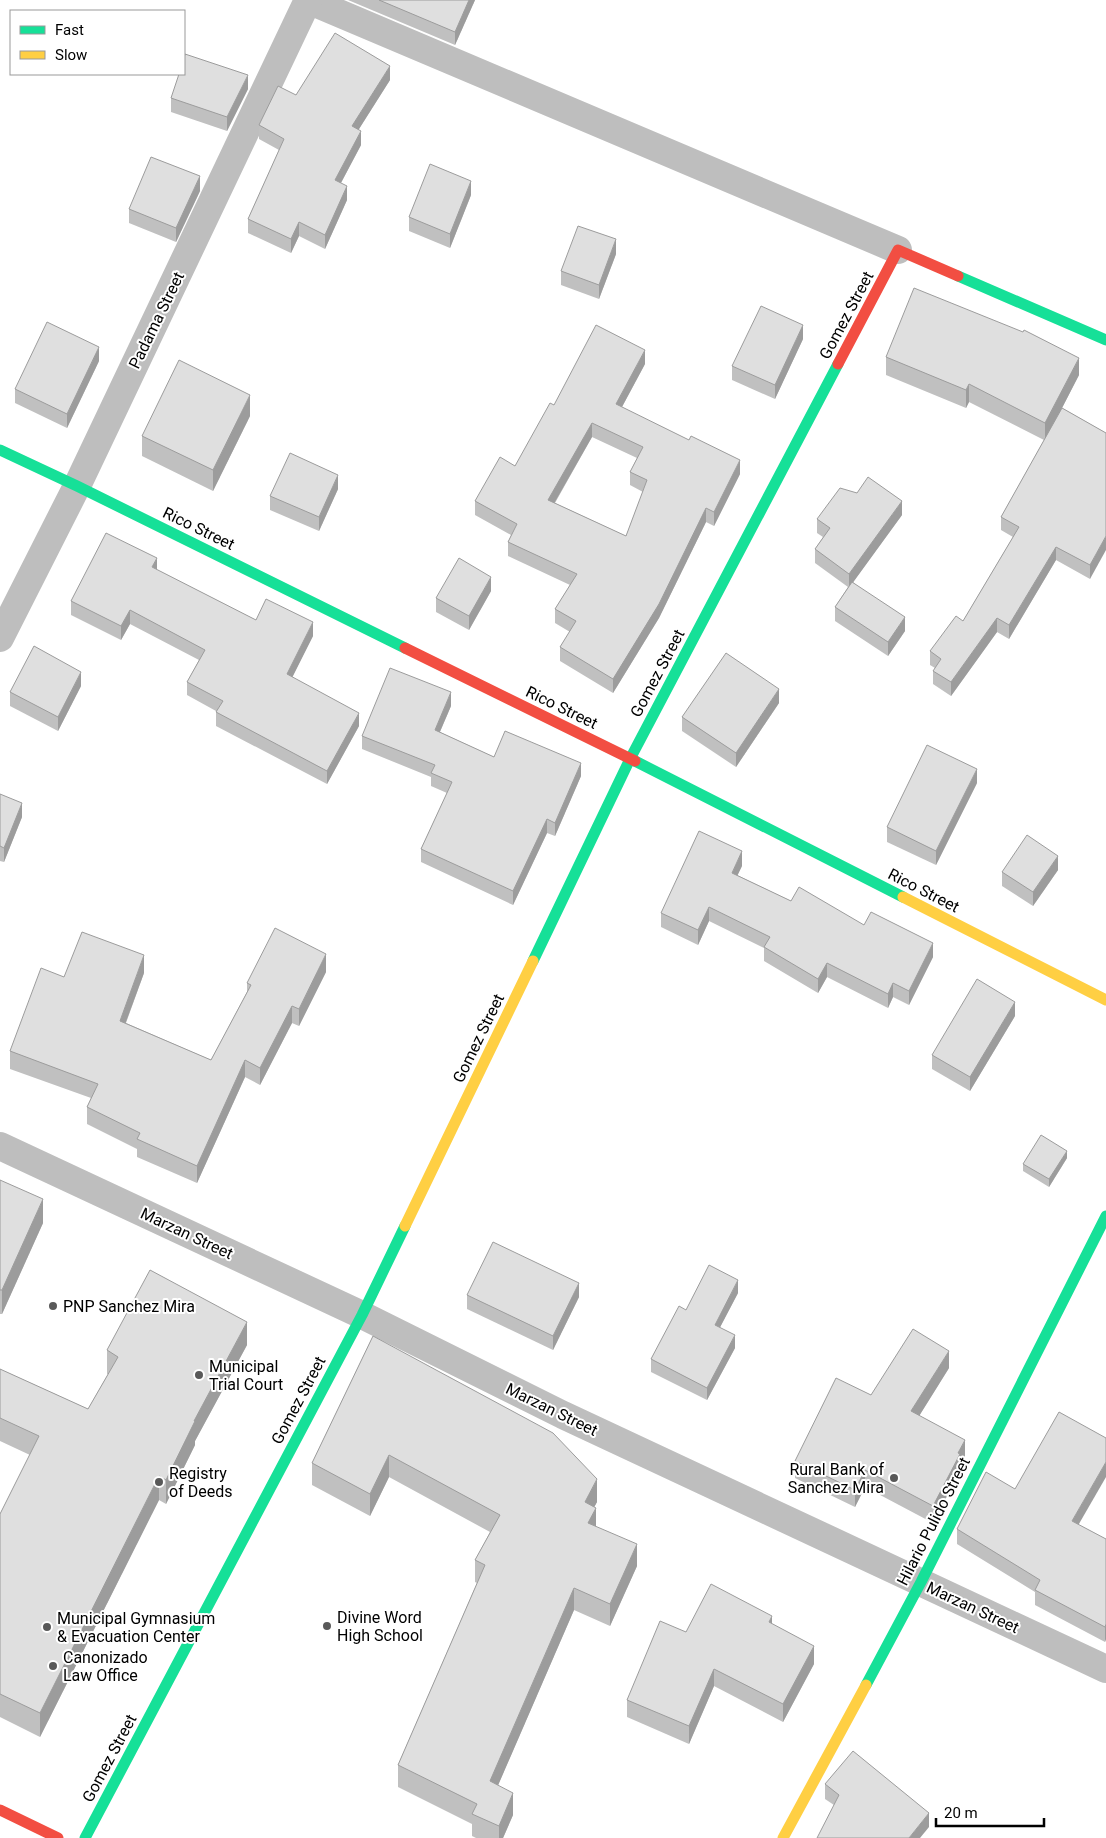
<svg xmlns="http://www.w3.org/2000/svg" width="1106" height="1838" viewBox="0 0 1106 1838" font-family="Roboto,sans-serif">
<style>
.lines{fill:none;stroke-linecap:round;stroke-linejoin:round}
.street{stroke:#bebebe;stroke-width:28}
.fast{stroke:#16e098;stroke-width:11}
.slow{stroke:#ffcf43;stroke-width:11}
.jam{stroke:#f24e42;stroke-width:11}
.wall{fill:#c0c0c0;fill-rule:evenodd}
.shaded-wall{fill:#9c9c9c}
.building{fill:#dfdfdf;stroke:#9c9c9c;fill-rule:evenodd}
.poi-dot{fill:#595959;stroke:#fff;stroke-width:2}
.labels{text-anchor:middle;stroke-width:4;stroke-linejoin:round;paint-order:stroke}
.street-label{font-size:16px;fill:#000;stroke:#fff}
.poi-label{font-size:16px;fill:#000;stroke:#fff;text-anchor:start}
</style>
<rect width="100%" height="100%" fill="#fff"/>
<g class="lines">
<g class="street">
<polyline points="308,0 898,250"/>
<polyline points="0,638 77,486 308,0"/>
<polyline points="0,1146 362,1315 563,1415 1106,1669"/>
</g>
<g class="fast">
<polyline points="958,276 1106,340"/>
<polyline points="0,450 77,486 405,648"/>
<polyline points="635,761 903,897"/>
<polyline points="533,961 630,759 838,364"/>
<polyline points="866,1685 921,1582 1106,1216"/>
<polyline points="85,1838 362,1315 405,1226"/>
</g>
<g class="slow">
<polyline points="903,897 1106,1000"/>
<polyline points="405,1226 533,961"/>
<polyline points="783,1838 866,1685"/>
</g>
<g class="jam">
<polyline points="838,364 898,250 958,276"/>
<polyline points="405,648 635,761"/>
<polyline points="0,1810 58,1838"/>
</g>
</g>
<g class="wall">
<polygon points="348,0 475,0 455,45"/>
<polygon points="390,80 359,129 361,145 341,183 347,200 325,249 299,236 291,253 248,233 248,219 279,150 259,139 259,125 296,95"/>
<polygon points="248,89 227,131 171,112 171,98"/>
<polygon points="200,191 176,242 129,223 129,209"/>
<polygon points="471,195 450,248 409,231 409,217"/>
<polygon points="616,254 599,299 561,285 561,271"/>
<polygon points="803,339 775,399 732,380 732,366"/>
<polygon points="886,357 1079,375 1062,408 1106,433 1090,579 1056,560 1009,639 997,632 951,696 933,684 933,671 935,668 930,665 930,651 963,621 1013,537 1001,530 1001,517 1044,440 969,402 966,408 886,375"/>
<polygon points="99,361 67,428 15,403 15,389"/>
<path d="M645 364 622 407 740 474 714 526 706 522 659 618 613 693 560 661V647L570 632 555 623V609L570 585 508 556V542L511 535 475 515V501L515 466 554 405ZM592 437 637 458 630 472V485L643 492 626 536 555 503Z"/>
<polygon points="250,416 213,491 142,456 142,436"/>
<polygon points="338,489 319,531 270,510 270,496"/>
<polygon points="902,515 853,582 905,631 888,656 835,621 835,607 848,587 815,563 815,549 823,537 817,533 817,519"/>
<polygon points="157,570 256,620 313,636 292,677 359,726 327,784 216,726 216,711 187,695 187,682 199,660 130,624 121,640 71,615 71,601"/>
<polygon points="491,591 469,630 436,612 436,598"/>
<polygon points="81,686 58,731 10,706 10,692"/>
<polygon points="779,703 736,767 682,731 682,717"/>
<polygon points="451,706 440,732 494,757 581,776 555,836 547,833 513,905 421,862 421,849 447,793 431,786 431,777 362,749 362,736"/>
<polygon points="977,783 936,865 887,842 887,827"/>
<polygon points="0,794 22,817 4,862 0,861"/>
<polygon points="742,866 737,875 791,901 864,925 933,957 909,1005 893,997 888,1008 827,977 818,993 764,961 764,948 709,921 698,945 661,927 661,913"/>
<polygon points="1058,870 1033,906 1002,886 1002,872"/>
<polygon points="326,972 299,1026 292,1023 260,1085 245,1077 197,1183 137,1157 137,1149 87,1124 87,1107 91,1098 10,1069 10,1051 144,973 126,1023 211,1060 247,992 247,983"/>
<polygon points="1015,1016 970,1091 932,1069 932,1055"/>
<polygon points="1067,1158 1049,1187 1023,1171 1023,1164"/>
<polygon points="0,1180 43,1223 2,1314 0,1314"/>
<polygon points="738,1293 720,1327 735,1348 707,1400 651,1372 651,1359 686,1310"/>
<polygon points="467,1295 579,1297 553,1350 467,1309"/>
<polygon points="373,1336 597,1502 594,1507 596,1526 637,1566 610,1626 574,1610 498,1785 513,1815 503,1838 476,1838 472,1836 472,1824 398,1787 398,1765 477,1583 475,1582 475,1560 490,1532 389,1477 370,1516 312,1485 312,1463"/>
<polygon points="247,1345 195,1441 195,1445 166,1504 159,1500 40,1737 0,1717 0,1514 30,1455 0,1441 0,1369 88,1409 108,1374 107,1374 107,1350"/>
<polygon points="949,1368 919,1416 965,1457 960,1466 960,1471 933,1523 865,1487 855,1507 795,1478 795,1461 871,1395"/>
<polygon points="1015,1489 1079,1525 1106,1539 1106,1639 1105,1642 1035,1605 1035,1592 957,1544 957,1529"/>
<polygon points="772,1624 814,1664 783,1722 714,1686 689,1744 627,1717 627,1700 686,1632"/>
<polygon points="825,1784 929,1827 834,1805 825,1799"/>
</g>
<g class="shaded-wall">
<polygon points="469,0 475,0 455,45 455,32"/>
<polygon points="390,66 390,80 352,140 352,126"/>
<polygon points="248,75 248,89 227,131 227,117"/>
<polygon points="361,131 361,145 335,194 335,180"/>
<polygon points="200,176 200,191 176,242 176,228"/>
<polygon points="471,181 471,195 450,248 450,234"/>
<polygon points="347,186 347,200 325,249 325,235"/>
<polygon points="299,222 299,236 291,253 291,239"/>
<polygon points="616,239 616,254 599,299 599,285"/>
<polygon points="803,325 803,339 775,399 775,385"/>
<polygon points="99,347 99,361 67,428 67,414"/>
<polygon points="645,350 645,364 616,418 616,404"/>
<polygon points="1079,358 1079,375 1045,441 1045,423"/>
<polygon points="969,384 969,402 966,408 966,390"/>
<polygon points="250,395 250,416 213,491 213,470"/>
<polygon points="592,423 592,437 548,514 548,500"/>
<polygon points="740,460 740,474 714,526 714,512"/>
<polygon points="338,475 338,489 319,531 319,517"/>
<polygon points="902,501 902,515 849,588 849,574"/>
<polygon points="706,508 706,522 659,618 613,693 613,679"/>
<polygon points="1106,536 1106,550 1090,579 1090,565"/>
<polygon points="1056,547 1056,560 1009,639 1009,625"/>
<polygon points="157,558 157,572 152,567"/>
<polygon points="491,577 491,591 469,630 469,616"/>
<polygon points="130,610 130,624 121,640 121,626"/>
<polygon points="905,617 905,631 888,656 888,642"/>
<polygon points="997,618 997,632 951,696 951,682"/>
<polygon points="313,622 313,636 287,688 287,674"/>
<polygon points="81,672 81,686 58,731 58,717"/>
<polygon points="779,689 779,703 736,767 736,753"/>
<polygon points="451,692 451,706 435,743 435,730"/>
<polygon points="359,713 359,726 327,784 327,771"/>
<polygon points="581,763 581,776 555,836 555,823"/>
<polygon points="977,769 977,783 936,865 936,851"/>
<polygon points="22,803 22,817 4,862 4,848"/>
<polygon points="547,819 547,833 513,905 513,891"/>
<polygon points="742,851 742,866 732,887 732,873"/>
<polygon points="1058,856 1058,870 1033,906 1033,892"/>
<polygon points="709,907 709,921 698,945 698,930"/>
<polygon points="933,943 933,957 909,1005 909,991"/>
<polygon points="326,954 326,972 299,1026 299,1009"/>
<polygon points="144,955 144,973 120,1038 120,1021"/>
<polygon points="827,963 827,977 818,993 818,979"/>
<polygon points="893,983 893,997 888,1008 888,994"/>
<polygon points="1015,1002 1015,1016 970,1091 970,1077"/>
<polygon points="292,1006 292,1023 260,1085 260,1068"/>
<polygon points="245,1060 245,1077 197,1183 197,1166"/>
<polygon points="1067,1151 1067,1158 1049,1187 1049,1179"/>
<polygon points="43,1199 43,1223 2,1314 2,1290"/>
<polygon points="738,1280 738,1293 715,1337 715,1325"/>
<polygon points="579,1283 579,1297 553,1350 553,1336"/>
<polygon points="247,1322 247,1345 195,1441 195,1445 166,1504 166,1480 194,1421"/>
<polygon points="735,1335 735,1348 707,1400 707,1388"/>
<polygon points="949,1351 949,1368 911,1429 911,1411"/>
<polygon points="965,1440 965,1457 960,1466 960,1471 933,1523 933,1506 958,1453"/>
<polygon points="389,1455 389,1477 370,1516 370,1494"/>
<polygon points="1106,1462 1106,1477 1072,1536 1072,1521"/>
<polygon points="865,1470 865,1487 855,1507 855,1490"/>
<polygon points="159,1476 159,1500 40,1737 40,1713"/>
<polygon points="597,1479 597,1502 585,1524 585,1502"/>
<polygon points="596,1508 596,1531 588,1523"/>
<polygon points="637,1544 637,1566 610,1626 610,1604"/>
<polygon points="574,1588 574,1610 490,1804 490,1781"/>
<polygon points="772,1616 772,1633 769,1622"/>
<polygon points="1106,1624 1106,1639 1105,1642 1105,1627"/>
<polygon points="814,1646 814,1664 783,1722 783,1704"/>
<polygon points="714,1669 714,1686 689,1744 689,1726"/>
<polygon points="513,1793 513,1815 503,1838 499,1838 499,1826"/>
<polygon points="929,1813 929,1827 920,1838 909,1838"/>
</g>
<g class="building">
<polygon points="379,0 469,0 455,32"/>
<polygon points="335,33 390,66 352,126 361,131 335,180 347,186 325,235 299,222 291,239 248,219 284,139 259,125 278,86 296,95"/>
<polygon points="185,54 248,75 227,117 171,98 179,74 184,74 184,59"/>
<polygon points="151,157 200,176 176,228 129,209"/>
<polygon points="430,164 471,181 450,234 409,217"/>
<polygon points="578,226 616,239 599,285 561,271"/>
<polygon points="914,288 1023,332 1024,330 1079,358 1045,423 969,384 966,390 886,357"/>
<polygon points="761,306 803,325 775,385 732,366"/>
<polygon points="47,322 99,347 67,414 15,389"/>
<path d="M596 325 645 350 616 404 689 440 691 436 740 460 714 512 706 508 659 604 613 679 560 647 576 621 555 609 577 574 508 542 517 524 475 501 500 457 515 466 550 403 554 405ZM592 423 643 447 630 472 647 480 626 536 548 500Z"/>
<polygon points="179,360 250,395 213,470 142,436"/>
<polygon points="1062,408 1106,433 1106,536 1090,565 1056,547 1009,625 997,618 951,682 933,671 941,659 930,651 956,616 963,621 1019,527 1001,517"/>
<polygon points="290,453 338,475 319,517 270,496"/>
<polygon points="868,477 902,501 849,574 815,549 830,528 817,519 840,488 857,493"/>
<polygon points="106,533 157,558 152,567 256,620 266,599 313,622 287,674 359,713 327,771 216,712 223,701 187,682 205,650 130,610 121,626 71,601"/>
<polygon points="459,558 491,577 469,616 436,598"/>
<polygon points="852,582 905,617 888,642 835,607"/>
<polygon points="34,646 81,672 58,717 10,692"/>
<polygon points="726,653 779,689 736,753 682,717"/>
<polygon points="390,668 451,692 435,730 494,757 505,731 581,763 555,823 547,819 513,891 421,849 452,782 431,773 435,765 362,736"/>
<polygon points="927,745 977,769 936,851 887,827"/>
<polygon points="0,794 22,803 4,848 0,846"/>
<polygon points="699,831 742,851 732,873 791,901 799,887 864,925 871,912 933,943 909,991 893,983 888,994 827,963 818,979 764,947 770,937 709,907 698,930 661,913"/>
<polygon points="1027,835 1058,856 1033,892 1002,872"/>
<polygon points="275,928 326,954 299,1009 292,1006 260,1068 245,1060 197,1166 137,1139 140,1133 87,1107 98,1084 10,1051 41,968 64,977 82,932 144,955 120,1021 211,1060 251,985 247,983"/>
<polygon points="977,979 1015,1002 970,1077 932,1055"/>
<polygon points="1041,1135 1067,1151 1049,1179 1023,1164"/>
<polygon points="0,1180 43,1199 2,1290 0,1290"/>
<polygon points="493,1242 579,1283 553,1336 467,1295"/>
<polygon points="709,1265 738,1280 715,1325 735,1335 707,1388 651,1359 679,1306 686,1310"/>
<polygon points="150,1270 247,1322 194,1421 195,1421 166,1480 159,1476 40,1713 0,1694 0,1514 39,1436 0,1418 0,1369 88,1409 118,1357 107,1350"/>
<polygon points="913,1329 949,1351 911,1411 965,1440 958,1453 960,1454 933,1506 865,1470 855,1490 795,1461 836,1378 871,1395"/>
<polygon points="373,1336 553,1433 597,1479 585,1502 596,1508 588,1523 637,1544 610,1604 574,1588 490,1781 513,1793 499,1826 472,1814 477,1804 398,1765 485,1565 475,1560 500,1515 389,1455 370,1494 312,1463"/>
<polygon points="1059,1412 1106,1438 1106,1462 1072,1521 1106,1539 1106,1624 1105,1627 1035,1590 1040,1580 957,1529 986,1472 1015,1489"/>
<polygon points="711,1584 772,1616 769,1622 814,1646 783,1704 714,1669 689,1726 627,1700 660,1621 686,1632"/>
<polygon points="853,1751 929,1813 909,1838 817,1838 839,1795 825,1784"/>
</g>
<g class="poi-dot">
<circle cx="53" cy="1306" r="5"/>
<circle cx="199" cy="1375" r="5"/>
<circle cx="894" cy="1478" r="5"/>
<circle cx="159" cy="1482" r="5"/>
<circle cx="327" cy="1626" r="5"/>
<circle cx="47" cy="1627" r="5"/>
<circle cx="53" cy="1666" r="5"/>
</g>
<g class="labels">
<g class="street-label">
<text transform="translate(846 315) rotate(-62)" y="6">Gomez Street</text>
<text transform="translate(156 320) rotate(-64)" y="6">Padama Street</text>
<text transform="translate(199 528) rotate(26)" y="6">Rico Street</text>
<text transform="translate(657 673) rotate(-62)" y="6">Gomez Street</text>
<text transform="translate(562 707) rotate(26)" y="6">Rico Street</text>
<text transform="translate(924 890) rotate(27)" y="6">Rico Street</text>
<text transform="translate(478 1038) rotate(-64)" y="6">Gomez Street</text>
<text transform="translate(187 1233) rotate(25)" y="6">Marzan Street</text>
<text transform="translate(298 1400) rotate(-62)" y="6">Gomez Street</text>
<text transform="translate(552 1409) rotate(26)" y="6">Marzan Street</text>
<text transform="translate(933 1521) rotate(-63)" y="6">Hilario Pulido Street</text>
<text transform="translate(973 1607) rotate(25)" y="6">Marzan Street</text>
<text transform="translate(109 1758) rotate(-62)" y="6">Gomez Street</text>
</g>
<g class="poi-label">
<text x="63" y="1312">PNP Sanchez Mira</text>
<text x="209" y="1372">Municipal<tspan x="209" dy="18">Trial Court</tspan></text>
<text x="884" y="1475" text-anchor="end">Rural Bank of<tspan x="884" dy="18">Sanchez Mira</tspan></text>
<text x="169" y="1479">Registry<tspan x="169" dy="18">of Deeds</tspan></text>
<text x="337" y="1623">Divine Word<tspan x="337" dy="18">High School</tspan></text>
<text x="57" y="1624">Municipal Gymnasium<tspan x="57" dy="18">&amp; Evacuation Center</tspan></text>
<text x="63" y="1663">Canonizado<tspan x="63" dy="18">Law Office</tspan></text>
</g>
</g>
<rect x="10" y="10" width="175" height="65" fill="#ffffff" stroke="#999999"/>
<rect x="20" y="26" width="25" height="8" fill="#16e098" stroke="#999999"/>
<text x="55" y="35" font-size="15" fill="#000000">Fast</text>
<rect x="20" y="51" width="25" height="8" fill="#ffcf43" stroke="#999999"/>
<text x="55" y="60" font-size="15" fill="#000000">Slow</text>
<path d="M936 1818v8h108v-8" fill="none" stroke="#000000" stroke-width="2.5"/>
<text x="944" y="1818" font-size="15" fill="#000000" stroke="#ffffff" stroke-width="4" paint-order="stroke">20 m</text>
</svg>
